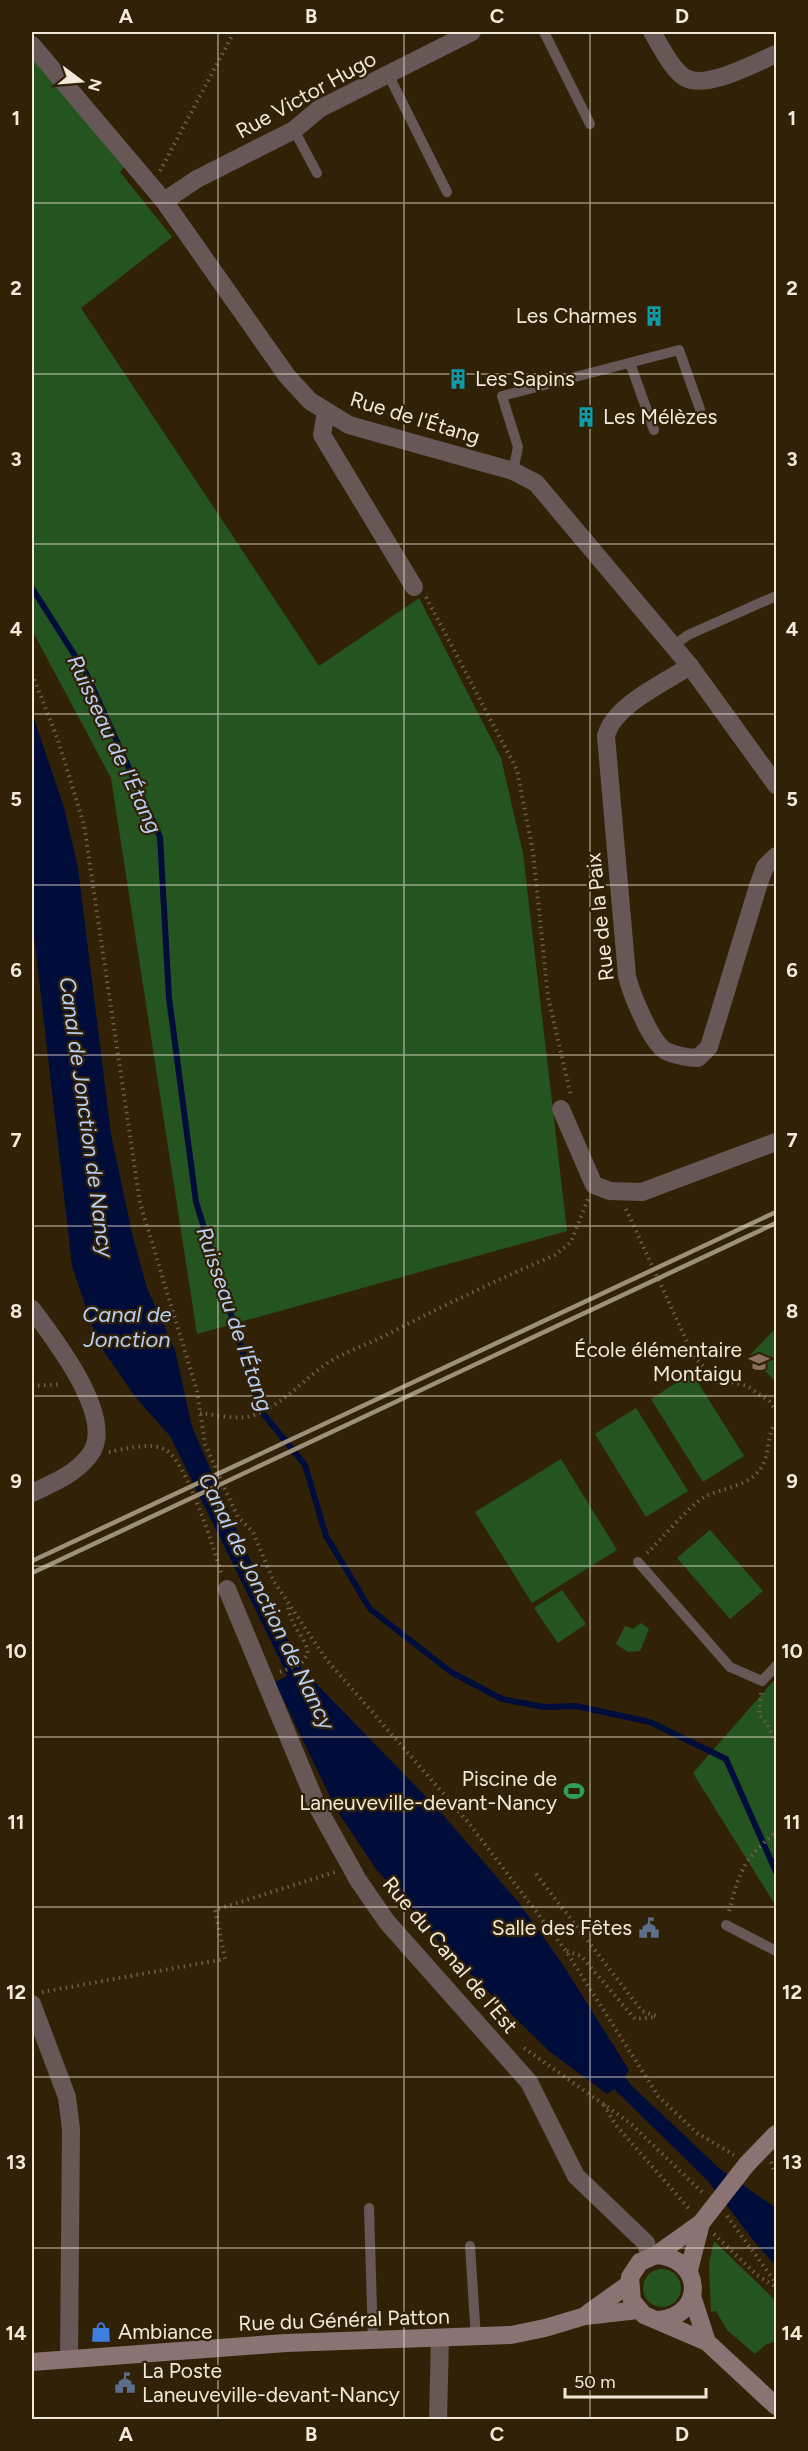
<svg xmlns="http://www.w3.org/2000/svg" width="808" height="2451" viewBox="0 0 808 2451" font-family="Figtree,sans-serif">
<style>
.green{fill:#245521}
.water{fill:#000d3b}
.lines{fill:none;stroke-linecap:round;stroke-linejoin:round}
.stream{stroke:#000d3b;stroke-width:6}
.path{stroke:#6d5f48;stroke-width:4;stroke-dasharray:1.5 4.5;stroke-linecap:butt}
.lane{stroke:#675757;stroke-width:10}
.street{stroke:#675757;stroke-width:18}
.secondary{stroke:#8c7373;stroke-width:18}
.rail{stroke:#9c907b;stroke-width:4.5}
.secondary-bridge{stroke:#8c7373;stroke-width:18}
.grid{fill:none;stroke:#f2e9d9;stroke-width:1.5;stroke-opacity:0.55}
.labels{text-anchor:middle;stroke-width:4.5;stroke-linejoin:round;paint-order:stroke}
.street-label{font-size:21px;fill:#f2e9d9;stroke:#312207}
.poi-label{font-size:21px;fill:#f2e9d9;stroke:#312207;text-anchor:end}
.water-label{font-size:22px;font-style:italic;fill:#b9d0f6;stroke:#312207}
.neatline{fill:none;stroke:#f2e9d9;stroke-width:2}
.grid-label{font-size:20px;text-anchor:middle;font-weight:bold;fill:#f2e9d9}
</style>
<rect width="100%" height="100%" fill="#312207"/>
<g class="green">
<polygon points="32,59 55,82 124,167 120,172 172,237 81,308 319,666 419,598 501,758 523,853 567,1231 197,1334 111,778 32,630"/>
<polygon points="776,1328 776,1382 750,1355"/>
<polygon points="692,1373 744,1456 703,1482 651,1399"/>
<polygon points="636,1408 688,1491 646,1517 595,1434"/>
<polygon points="561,1459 617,1550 532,1603 475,1512"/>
<polygon points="710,1530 763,1591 730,1619 677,1558"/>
<polygon points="562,1590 586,1624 558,1643 534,1608"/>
<polygon points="641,1623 649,1629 640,1651 628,1652 616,1644 625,1626 633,1629"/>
<polygon points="776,1678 776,1906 693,1773"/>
<polygon points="714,2241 776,2301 776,2341 765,2345 755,2354 727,2330 716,2311 711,2312 709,2264"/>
<circle cx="662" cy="2288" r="19"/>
</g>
<polygon class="water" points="32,713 64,807 78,868 111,1134 132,1233 147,1288 175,1350 192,1427 245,1549 302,1669 437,1808 520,1904 563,1965 629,2070 625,2077 632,2086 720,2169 776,2208 776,2266 757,2245 708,2181 614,2089 607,2094 550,2052 454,1958 376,1869 336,1809 275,1682 287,1676 282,1664 170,1436 136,1398 98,1343 72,1266 32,918"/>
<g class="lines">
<polyline class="stream" points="32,588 86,673 160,837 169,998 196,1202 261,1411 305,1465 326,1536 370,1609 451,1672 502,1699 544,1707 576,1706 650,1722 726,1759 776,1872"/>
<g class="path">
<polyline points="160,171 234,32"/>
<polyline points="426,597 517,770 533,852 548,997 571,1096"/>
<polyline points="32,674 58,740 84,825 140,1203 197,1391 205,1444 229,1498 238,1517 253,1532 273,1580 326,1659 468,1822 566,1951 658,2096 697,2133 734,2155"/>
<polyline points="626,1209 694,1357 715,1378 747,1386 769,1401 776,1411"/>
<polyline points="32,1386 62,1384"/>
<path d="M200 1413C217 1415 237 1421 254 1415 286 1404 307 1374 336 1358 355 1348 376 1341 394 1331 449 1303 499 1279 555 1255L571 1242 588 1199"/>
<path d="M109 1452C125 1449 149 1442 164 1449 186 1458 214 1550 222 1575"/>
<path d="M647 1553C662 1539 688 1507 703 1498 719 1488 743 1488 757 1473 772 1457 765 1436 776 1423"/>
<path d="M280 1672 301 1664 308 1654C306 1636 291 1629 288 1606"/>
<polyline points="761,1693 759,1715 768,1725 776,1744"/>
<polyline points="536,1874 642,2011 659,2017"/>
<path d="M729 1911C740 1870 743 1860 776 1832"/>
<polyline points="567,1951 581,1956 635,2019 655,2017"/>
<polyline points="42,1992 225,1959 215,1910 335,1872"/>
<polyline points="524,2048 630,2123 704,2194"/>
<polyline points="604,2105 615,2124 690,2210"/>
<polyline points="771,2162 776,2175"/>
<polyline points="727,2216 776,2283"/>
<polyline points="714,2234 757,2275 776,2287"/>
</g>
<g class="lane">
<polyline points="544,32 590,124"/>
<polyline points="388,74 447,192"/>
<polyline points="294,130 317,173"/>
<polyline points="630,363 654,430"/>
<polyline points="513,471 518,447 502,396 679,350 700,409"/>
<polyline points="673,646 688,635 776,596"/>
<polyline points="638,1562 730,1667 762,1681 776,1666"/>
<polyline points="726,1925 776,1951"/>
<polyline points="369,2208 373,2340"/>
<polyline points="470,2246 476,2338"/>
</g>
<g class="street">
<path d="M652 32C661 46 670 67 684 77 705 91 755 63 776 54"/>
<polyline points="32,45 164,201 287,376 310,401 349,425 513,471 536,483 690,666 776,785"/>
<polyline points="164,201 197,179 294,130 319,109 472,32"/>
<polyline points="326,412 322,435 414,587"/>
<path d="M690 666C664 683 614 705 606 736L627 976C631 993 651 1043 666 1051 674 1055 688 1058 698 1058L709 1047 758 886 765 867 776 856"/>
<polyline points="561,1109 594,1185 610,1191 642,1192 776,1142"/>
<path d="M32 1309C53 1338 119 1420 89 1456 74 1475 53 1483 32 1493"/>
<polyline points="227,1589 318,1808 358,1880 387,1922 529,2082 576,2176 646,2243 650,2257"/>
<polyline points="32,2004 67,2097 71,2129 69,2359"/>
<polyline points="438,2420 440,2338"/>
</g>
<g class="secondary">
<polyline points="747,2164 776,2134"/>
<polyline points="701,2223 656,2255 640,2262 630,2277 632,2301 644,2315 707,2342 776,2406"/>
<path d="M656 2255C703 2258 706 2314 660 2320"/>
<polyline points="689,2270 701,2223"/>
<polyline points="692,2296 707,2342"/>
<polyline points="587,2314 629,2284"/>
<polyline points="32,2362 286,2343 511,2335 545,2328 585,2316 638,2310"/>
</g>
<g class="rail">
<polyline points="32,1561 776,1212"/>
<polyline points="32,1573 776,1223"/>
</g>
<polyline class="secondary-bridge" points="701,2223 747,2164"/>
</g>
<path class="grid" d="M218 32V2420M404 32V2420M590 32V2420M32 203H776M32 374H776M32 544H776M32 714H776M32 885H776M32 1055H776M32 1226H776M32 1396H776M32 1566H776M32 1737H776M32 1907H776M32 2077H776M32 2248H776"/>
<defs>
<g id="building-bare" transform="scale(1.62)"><path d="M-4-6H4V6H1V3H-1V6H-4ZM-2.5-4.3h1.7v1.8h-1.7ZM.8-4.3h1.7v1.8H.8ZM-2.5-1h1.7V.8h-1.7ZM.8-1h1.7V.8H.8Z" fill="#0f9aa8" stroke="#312207" stroke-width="2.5" paint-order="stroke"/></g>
<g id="school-bare" transform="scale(1.62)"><path d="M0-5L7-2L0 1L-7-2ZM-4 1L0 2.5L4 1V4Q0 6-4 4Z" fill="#8d6e63" stroke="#312207" stroke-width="2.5" paint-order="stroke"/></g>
<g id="stadium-bare" transform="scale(1.62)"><path d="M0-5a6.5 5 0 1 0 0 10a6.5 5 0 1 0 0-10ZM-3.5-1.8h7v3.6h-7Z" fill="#2e9e5b" stroke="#312207" stroke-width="2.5" paint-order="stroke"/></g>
<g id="civic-bare" transform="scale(1.62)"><path d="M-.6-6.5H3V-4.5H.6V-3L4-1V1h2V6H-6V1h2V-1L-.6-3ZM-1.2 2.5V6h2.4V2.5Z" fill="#5c6f8a" stroke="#312207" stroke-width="2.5" paint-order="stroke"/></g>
<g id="shop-bare" transform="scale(1.62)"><path d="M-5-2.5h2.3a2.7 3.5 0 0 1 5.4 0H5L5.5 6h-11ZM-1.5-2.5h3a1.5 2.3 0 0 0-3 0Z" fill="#3f7fe0" stroke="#312207" stroke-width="2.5" paint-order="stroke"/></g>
</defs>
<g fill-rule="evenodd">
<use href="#building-bare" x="654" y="316"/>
<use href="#building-bare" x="458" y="379"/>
<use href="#building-bare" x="586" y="417"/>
<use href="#school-bare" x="759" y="1362"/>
<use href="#stadium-bare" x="574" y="1791"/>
<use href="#civic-bare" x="649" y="1928"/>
<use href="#shop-bare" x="101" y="2332"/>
<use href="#civic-bare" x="125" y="2383"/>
</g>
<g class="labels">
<g class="street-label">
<text transform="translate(306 95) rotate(-29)" y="7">Rue Victor Hugo</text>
<text transform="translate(415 418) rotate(17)" y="7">Rue de l'Étang</text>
<text transform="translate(600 917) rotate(-96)" y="7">Rue de la Paix</text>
<text transform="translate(450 1955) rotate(50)" y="7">Rue du Canal de l'Est</text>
<text transform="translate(344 2320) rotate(-2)" y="7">Rue du Général Patton</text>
</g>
<g class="poi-label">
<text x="637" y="323">Les Charmes</text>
<text x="475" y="386" text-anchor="start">Les Sapins</text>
<text x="603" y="424" text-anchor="start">Les Mélèzes</text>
<text x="742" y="1357">École élémentaire<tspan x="742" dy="24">Montaigu</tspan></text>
<text x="557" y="1786">Piscine de<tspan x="557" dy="24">Laneuveville-devant-Nancy</tspan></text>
<text x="632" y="1935">Salle des Fêtes</text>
<text x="118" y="2339" text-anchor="start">Ambiance</text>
<text x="142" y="2378" text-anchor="start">La Poste<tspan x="142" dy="24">Laneuveville-devant-Nancy</tspan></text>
</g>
<g class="water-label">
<text transform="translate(115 744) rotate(65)" y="8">Ruisseau de l'Étang</text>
<text transform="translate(87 1117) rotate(82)" y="8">Canal de Jonction de Nancy</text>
<text x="127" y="1322">Canal de<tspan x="127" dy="25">Jonction</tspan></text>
<text transform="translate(235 1319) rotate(71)" y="8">Ruisseau de l'Étang</text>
<text transform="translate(267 1601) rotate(64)" y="8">Canal de Jonction de Nancy</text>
</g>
</g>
<rect width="808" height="2451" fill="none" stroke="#312207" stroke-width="66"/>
<g transform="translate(81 81) rotate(106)" stroke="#312207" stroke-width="4.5" paint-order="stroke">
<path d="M0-4.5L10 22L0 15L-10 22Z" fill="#f2e9d9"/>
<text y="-9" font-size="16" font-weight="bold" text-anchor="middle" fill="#f2e9d9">N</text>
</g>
<path d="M565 2388v9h141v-9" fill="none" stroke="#f2e9d9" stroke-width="3"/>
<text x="574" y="2388" font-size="18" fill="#f2e9d9" stroke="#312207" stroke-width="4.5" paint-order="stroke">50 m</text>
<rect x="33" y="33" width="742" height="2385" class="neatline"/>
<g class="grid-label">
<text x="126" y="23">A</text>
<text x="311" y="23">B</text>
<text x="497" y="23">C</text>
<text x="682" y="23">D</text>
<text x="16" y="125">1</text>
<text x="792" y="125">1</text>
<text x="16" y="295">2</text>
<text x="792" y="295">2</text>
<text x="16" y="466">3</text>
<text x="792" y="466">3</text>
<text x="16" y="636">4</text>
<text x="792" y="636">4</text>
<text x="16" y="806">5</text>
<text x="792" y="806">5</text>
<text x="16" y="977">6</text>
<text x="792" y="977">6</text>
<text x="16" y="1147">7</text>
<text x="792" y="1147">7</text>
<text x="16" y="1318">8</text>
<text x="792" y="1318">8</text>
<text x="16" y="1488">9</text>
<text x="792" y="1488">9</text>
<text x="16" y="1658">10</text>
<text x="792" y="1658">10</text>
<text x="16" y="1829">11</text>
<text x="792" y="1829">11</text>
<text x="16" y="1999">12</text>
<text x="792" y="1999">12</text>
<text x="16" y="2169">13</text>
<text x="792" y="2169">13</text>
<text x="16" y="2340">14</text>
<text x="792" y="2340">14</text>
<text x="126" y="2441">A</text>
<text x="311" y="2441">B</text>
<text x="497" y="2441">C</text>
<text x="682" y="2441">D</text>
</g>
</svg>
